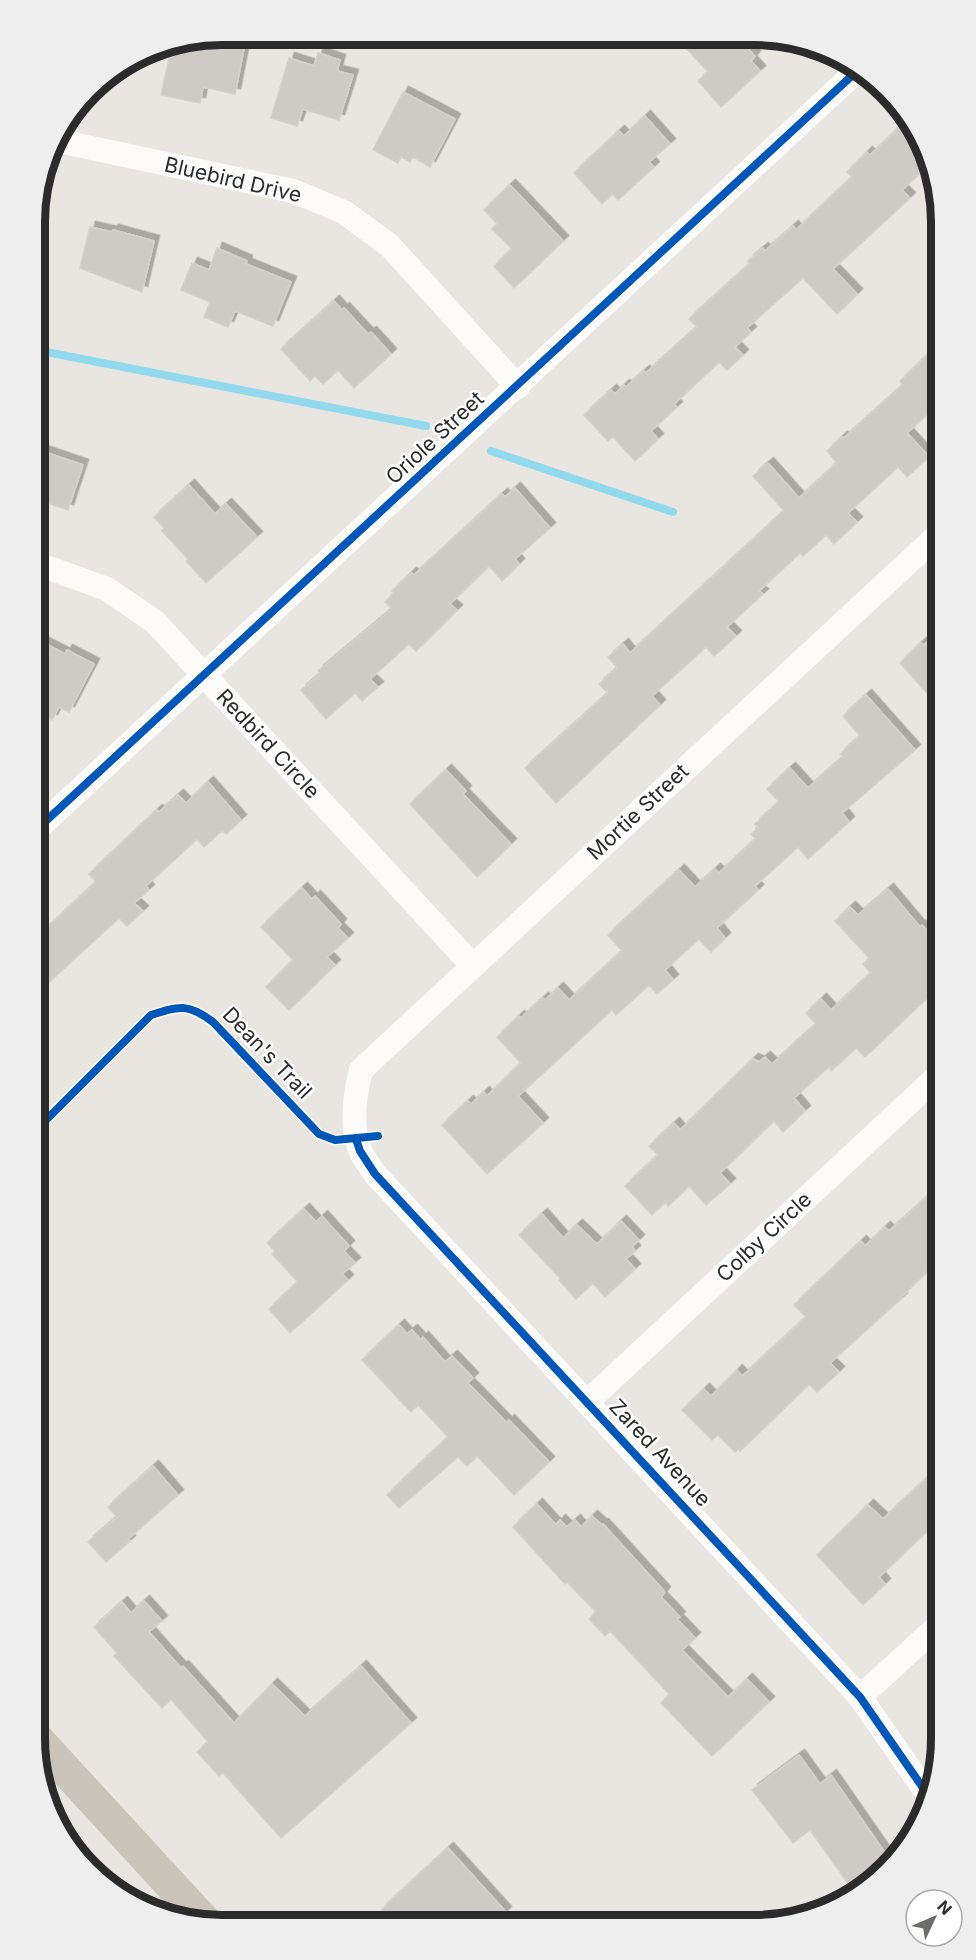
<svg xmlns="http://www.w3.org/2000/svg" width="976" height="1960" viewBox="0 0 976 1960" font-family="Inter,sans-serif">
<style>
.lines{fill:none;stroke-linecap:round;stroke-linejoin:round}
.stream{stroke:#92d9ed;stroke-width:8}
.building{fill:#cecbc7;stroke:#d4d1cc;stroke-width:1.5;filter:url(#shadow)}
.minor{stroke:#fcfbfa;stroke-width:24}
.trunk{stroke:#cbc4ba;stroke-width:33}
.cycleway-casing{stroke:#fff;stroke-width:11}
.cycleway{stroke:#0057b8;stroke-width:8}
.labels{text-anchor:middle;stroke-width:5;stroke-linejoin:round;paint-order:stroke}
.street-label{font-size:21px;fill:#2b2b2b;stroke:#fff}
.rim{fill:none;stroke:#2b2b2b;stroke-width:8}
</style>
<defs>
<filter id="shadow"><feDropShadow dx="5.5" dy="-5.5" stdDeviation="0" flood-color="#0004"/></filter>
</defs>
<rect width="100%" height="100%" fill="#e9e5e0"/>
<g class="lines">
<g class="stream">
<polyline points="36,350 426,426"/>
<polyline points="491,451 673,512"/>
</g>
</g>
<g class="building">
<polygon points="222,34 246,38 235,94 203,87 200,103 161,95 172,45"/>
<polygon points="676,37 738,38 755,56 751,61 760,71 721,107 698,81 708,72"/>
<polygon points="318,53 340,60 337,71 353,75 339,120 303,109 297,126 271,118 289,58 314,66"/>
<polygon points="403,92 455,119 430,167 413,157 410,162 401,157 398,163 373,150"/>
<polygon points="645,116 670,144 649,162 654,167 618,200 612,194 602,204 574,173 619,131 624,136"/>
<polygon points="905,122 932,162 902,190 910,198 833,269 857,294 837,314 803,278 747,328 751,332 735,347 743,355 727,370 719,362 674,404 677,407 651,431 658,439 635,461 613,437 608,441 584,415 611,390 615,394 624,385 626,387 644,371 646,373 697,327 689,319 750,264 748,261 763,248 765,251 793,226 796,230 852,177 847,172 867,152 870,155"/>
<polygon points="510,185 563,241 514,288 494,266 512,249 492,229 497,224 484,210"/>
<polygon points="90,227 112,232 113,230 154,241 142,292 80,268"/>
<polygon points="217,248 247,261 246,264 291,282 273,326 235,311 228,327 204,317 210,302 181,290 192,263 209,270"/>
<polygon points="334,301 342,310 344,308 368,334 371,332 391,354 354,388 338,370 323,384 315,376 310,381 281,349"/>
<polygon points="941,342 941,402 907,433 929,457 907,477 898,467 848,513 857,522 834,544 826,535 803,556 800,553 759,591 763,594 727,627 736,636 714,656 706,647 652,696 660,705 556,803 525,768 608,693 599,684 617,668 608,657 623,644 630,653 784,511 753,476 768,463 799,498 837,463 827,451 842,437 844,438 903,385 900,381"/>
<polygon points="36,449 83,465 68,510 36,499"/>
<polygon points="189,485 215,514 226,504 257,537 206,583 186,561 188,559 162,531 164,528 154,517"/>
<polygon points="515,488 550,528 515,559 519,564 502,581 489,566 450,604 457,610 416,651 409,644 370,679 378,687 362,701 355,693 326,719 301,690 320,674 318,671 392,609 385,602 394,593 392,591 411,573 414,575 502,494 505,497"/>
<polygon points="941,629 941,709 900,663 921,643 924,645"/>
<polygon points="36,639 65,654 67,650 94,664 69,712 59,707 52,720 36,712"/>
<polygon points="866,695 915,750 842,813 849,822 808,859 798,847 755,886 758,890 717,928 725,938 711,952 699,939 665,970 673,980 657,994 649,985 616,1015 612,1010 518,1096 543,1123 487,1174 442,1125 468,1101 471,1104 484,1092 487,1096 521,1063 497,1037 519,1016 521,1018 543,998 545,1000 558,988 569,1000 622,951 608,935 679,870 695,887 715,869 719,873 755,839 751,834 759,828 755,824 779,802 767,789 790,768 808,788 843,757 840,754 860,736 843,716"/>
<polygon points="446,770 466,791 463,794 511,844 477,877 410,804"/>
<polygon points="208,782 241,820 226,834 222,831 204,847 197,839 146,886 149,890 134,903 143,911 127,926 119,918 35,995 35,939 96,882 89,874 157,810 159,812 178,795 186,803"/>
<polygon points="302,888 312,899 315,896 341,924 338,928 348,938 327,957 335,965 289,1010 266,987 293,960 261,927"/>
<polygon points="888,889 920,927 922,925 941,946 941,980 928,992 931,994 865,1057 856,1048 831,1071 829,1067 794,1098 805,1111 783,1132 774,1121 720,1173 730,1184 706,1205 689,1186 668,1206 665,1202 652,1215 625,1186 658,1155 649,1146 674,1123 680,1130 753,1059 759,1062 765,1057 772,1064 816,1024 806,1013 821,999 831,1010 871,973 863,964 869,958 835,921 850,907 858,915"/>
<polygon points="941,1185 941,1259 901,1297 902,1298 830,1363 839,1372 817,1392 809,1384 740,1451 739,1449 735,1452 718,1435 712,1440 682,1410 704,1389 711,1396 737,1370 742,1376 748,1371 806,1317 794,1305 861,1241 865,1246 885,1227 889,1231"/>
<polygon points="304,1209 316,1222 322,1216 349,1246 344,1251 355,1263 342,1274 348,1280 290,1333 269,1309 298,1282 272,1254 275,1251 267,1243"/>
<polygon points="542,1214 563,1238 577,1225 597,1244 621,1221 639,1240 632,1247 635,1251 626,1259 635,1269 605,1297 593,1283 576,1299 559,1280 560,1278 519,1235"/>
<polygon points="399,1325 407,1334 412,1330 421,1340 423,1337 445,1362 452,1356 473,1378 468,1383 507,1423 509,1420 549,1462 514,1495 477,1456 467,1466 458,1457 399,1508 387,1495 448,1437 418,1405 411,1412 362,1360"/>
<polygon points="941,1465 941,1518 879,1577 885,1584 863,1605 817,1555 868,1505 883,1519"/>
<polygon points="153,1466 178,1495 128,1539 130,1541 106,1562 88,1542 117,1517 108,1507"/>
<polygon points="537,1504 556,1525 560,1520 567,1527 575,1520 581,1527 592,1516 602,1525 603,1524 665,1592 661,1597 680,1617 677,1619 695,1638 682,1650 728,1697 747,1679 769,1702 712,1756 661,1703 669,1694 610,1631 605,1636 589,1619 596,1612 567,1582 565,1584 513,1527"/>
<polygon points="144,1601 162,1621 149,1632 181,1668 183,1666 234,1723 272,1684 305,1716 361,1666 411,1723 281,1838 223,1773 219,1776 197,1752 208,1742 171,1699 162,1708 114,1656 117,1653 94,1627 122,1602 131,1613"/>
<polygon points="799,1755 820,1784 831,1775 892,1863 856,1895 810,1830 793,1843 752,1790"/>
<polygon points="448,1848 506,1912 492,1925 373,1924 384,1913 382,1909"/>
</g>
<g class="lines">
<g class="minor">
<polyline points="54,140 293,191 344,212 390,246 518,387"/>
<polyline points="36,566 49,568 107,589 155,622 472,965"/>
<polyline points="35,831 857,71"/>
<polyline points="588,1401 941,1073"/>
<polyline points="860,1697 941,1623"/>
<path d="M930 1798 860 1697 375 1174C370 1166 363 1158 360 1150 350 1126 355 1094 361 1070L941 532"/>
</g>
<polyline class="trunk" points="35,1737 207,1924"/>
<g class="cycleway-casing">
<g id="cycleway">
<polyline points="35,831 857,71"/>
<path d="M35 1131 151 1015C179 1006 188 1003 213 1022L319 1134 335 1140 378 1136"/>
<polyline points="356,1139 360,1151 375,1174 860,1697 930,1798"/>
</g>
</g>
<use href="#cycleway" class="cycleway"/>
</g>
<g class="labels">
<g class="street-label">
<text transform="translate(233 180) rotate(13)" y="7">Bluebird Drive</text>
<text transform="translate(435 438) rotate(-43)" y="7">Oriole Street</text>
<text transform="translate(268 744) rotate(47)" y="7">Redbird Circle</text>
<text transform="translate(638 812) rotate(-43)" y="7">Mortie Street</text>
<text transform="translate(267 1053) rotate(46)" y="7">Dean's Trail</text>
<text transform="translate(764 1237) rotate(-43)" y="7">Colby Circle</text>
<text transform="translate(660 1453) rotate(47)" y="7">Zared Avenue</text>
</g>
</g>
<path d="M0 0H976V1960H0ZM222 45H754A177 177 0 0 1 931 222V1738A177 177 0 0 1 754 1915H222A177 177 0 0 1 45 1738V222A177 177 0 0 1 222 45Z" fill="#eee" fill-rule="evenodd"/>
<path class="rim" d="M222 45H754A177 177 0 0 1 931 222V1738A177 177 0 0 1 754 1915H222A177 177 0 0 1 45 1738V222A177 177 0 0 1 222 45Z"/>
<g transform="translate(934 1918) rotate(46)"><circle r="28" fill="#ffffff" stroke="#aaaaaa" stroke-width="1.5"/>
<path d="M0-4.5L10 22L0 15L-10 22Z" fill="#6e6c6a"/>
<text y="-9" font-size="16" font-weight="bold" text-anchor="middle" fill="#2b2b2b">N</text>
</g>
</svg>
